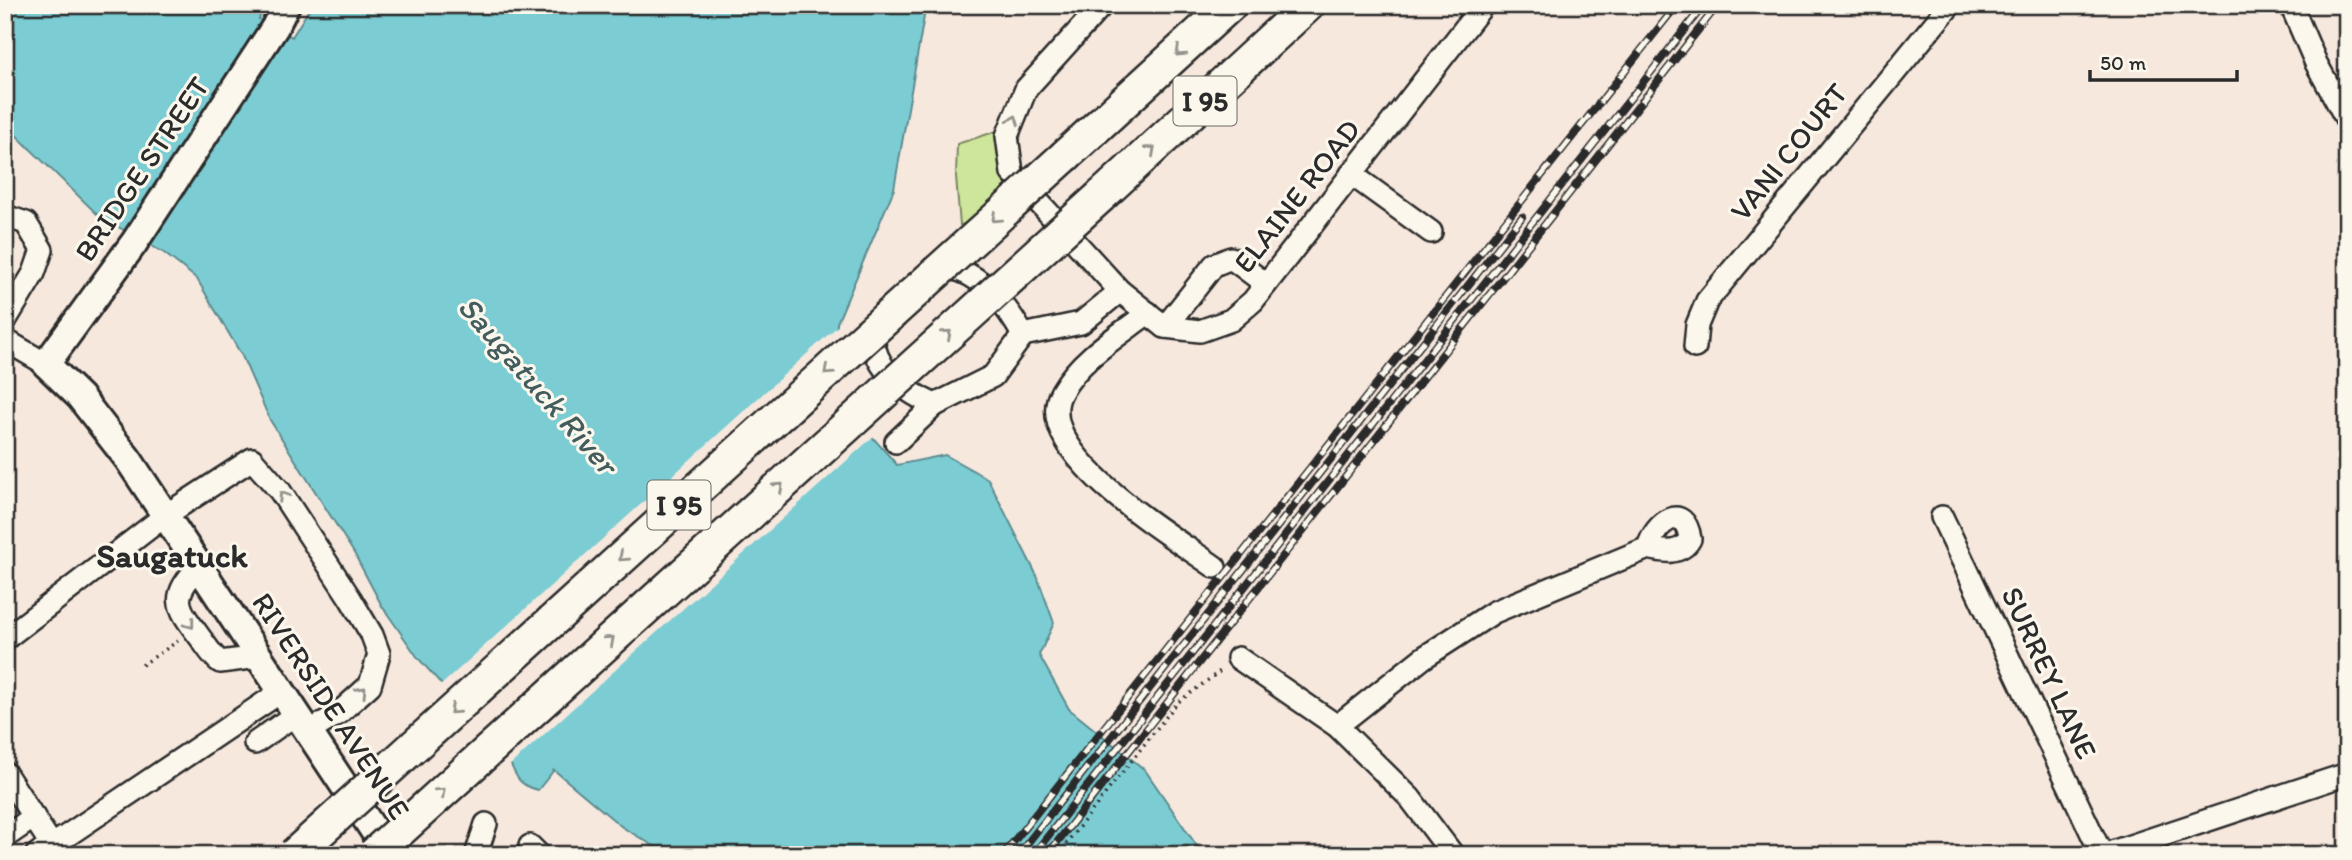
<svg xmlns="http://www.w3.org/2000/svg" width="2352" height="860" viewBox="0 0 2352 860" font-family="Itim,sans-serif">
<style>
.green{fill:#cee69b;stroke:#7c8863;stroke-width:2}
.water{fill:#7ccdd3;stroke:#5c8c90;stroke-width:2}
.pier{fill:#f7e8de}
.lines{fill:none;stroke-linecap:round;stroke-linejoin:round}
.minor-casing{stroke:#2b2b2b;stroke-width:26}
.major-casing{stroke:#2b2b2b;stroke-width:32}
.highway-casing{stroke:#2b2b2b;stroke-width:37}
.path{stroke:#2b2b2b;stroke-width:3.5;stroke-dasharray:2 5;stroke-linecap:butt}
.minor{stroke:#fbf7ec;stroke-width:21}
.major{stroke:#fbf7ec;stroke-width:26}
.highway{stroke:#fbf7ec;stroke-width:32}
.rail-casing{stroke:#2b2b2b;stroke-width:8}
.rail{stroke:#fbf7ec;stroke-width:5;stroke-dasharray:16;stroke-linecap:butt}
.highway-bridge-casing{stroke:#2b2b2b;stroke-width:37;stroke-linecap:butt}
.highway-bridge{stroke:#fbf7ec;stroke-width:32}
.oneway{stroke:#93918c}
.labels{text-anchor:middle;stroke-width:6;stroke-linejoin:round;paint-order:stroke}
.shield{fill:#fbf7ec;stroke:#696865;stroke-width:2}
.shield-label{font-size:28px;font-weight:bold;fill:#2b2b2b}
.street-label{font-size:30px;fill:#2b2b2b;stroke:#fbf7ec}
.water-label{font-size:32px;font-style:italic;fill:#435c5d;stroke:#fbf7ec}
.quarter-label{font-size:33px;font-weight:bold;fill:#2b2b2b;stroke:#fbf7ec}
</style>
<rect width="100%" height="100%" fill="#f7e8de"/>
<filter id="ink" filterUnits="userSpaceOnUse"><feTurbulence type="fractalNoise" baseFrequency=".0143" numOctaves="2"/><feDisplacementMap in="SourceGraphic" scale="14" xChannelSelector="R" yChannelSelector="G"/><feConvolveMatrix kernelMatrix="1 2 1 2 8 2 1 2 1" color-interpolation-filters="sRGB"/></filter>
<g filter="url(#ink)">
<polygon class="green" points="1022,123 1019,148 1028,188 980,221 960,225 956,177 957,144"/>
<path class="water" d="M5 5H264L259 19 292 37 310 8 323 5H926L894 189 837 323 836 396 897 465 945 455 988 479 1037 576 1054 623 1039 655 1069 709 1145 770 1203 855H669L622 827 554 770 538 790C519 786 516 777 509 760L418 658 382 606 354 553 270 420 242 356 197 279 164 253 99 216 13 132 9 139 5 138Z"/>
<polygon class="pier" points="840,324 840,395 875,435 508,767 439,687"/>
<g class="lines">
<g class="minor-casing">
<g id="minor">
<polyline points="1102,5 1026,89 1007,136 1012,173 1120,291 1165,327 1200,331 1231,320 1253,301 1483,5"/>
<polyline points="2291,5 2316,63 2347,120"/>
<polyline points="1351,174 1431,232"/>
<polyline points="5,216 26,223 42,250 34,273 5,321"/>
<path d="M933 268C941 268 953 268 961 271 989 282 1009 310 1023 335L1081 323 1120 291"/>
<path d="M1148 313C1118 336 1081 358 1062 391 1027 451 1175 538 1215 567"/>
<path d="M877 320C861 361 903 391 935 405L993 376 1023 335"/>
<polyline points="1165,327 1214,265 1231,258 1266,284"/>
<polyline points="5,340 46,364"/>
<polyline points="1695,347 1697,325 1707,301 1950,5"/>
<polyline points="896,442 935,405"/>
<polyline points="1942,517 2102,855"/>
<path d="M199 566C171 597 175 604 199 636 206 645 211 655 220 662L259 657"/>
<polyline points="5,639 166,515 252,459 280,491 350,598 372,635 379,654 370,685 339,713 309,732"/>
<polyline points="1238,658 1337,726 1410,798 1453,855"/>
<path d="M1337 726 1423 658 1494 612 1648 548C1655 522 1685 501 1690 539 1681 555 1664 552 1648 548"/>
<polyline points="255,743 296,714"/>
<polyline points="5,773 49,841 59,841 282,691"/>
<polyline points="5,837 34,817"/>
<polyline points="530,846 539,855"/>
<polyline points="36,855 53,842"/>
<polyline points="476,855 486,824"/>
<polyline points="2103,855 2347,774"/>
</g>
</g>
<g class="major-casing">
<polyline id="major" points="286,5 275,27 134,243 46,364 80,397 128,459 390,855"/>
</g>
<g class="highway-casing">
<g id="highway">
<polyline points="1065,156 1230,5"/>
<polyline points="1101,196 1308,5"/>
</g>
</g>
<g class="path">
<polyline points="142,665 178,641"/>
<polyline points="1057,855 1177,703 1223,669"/>
</g>
<use href="#minor" class="minor"/>
<use href="#major" class="major"/>
<use href="#highway" class="highway"/>
<g class="rail-casing">
<g id="rail">
<polyline points="1003,855 1677,5"/>
<polyline points="1018,855 1522,217"/>
<polyline points="1033,855 1704,5"/>
<polyline points="1047,855 1718,5"/>
</g>
</g>
<use href="#rail" class="rail"/>
<g class="highway-bridge-casing">
<g id="highway-bridge">
<polyline points="294,855 1065,156"/>
<polyline points="373,855 1101,196"/>
</g>
</g>
<use href="#highway-bridge" class="highway-bridge"/>
</g>
<defs><path id="oneway-chevron" d="M-2-3.5L2.5 0L-2 3.5" fill="none" stroke-width="1.6" stroke-linecap="round" stroke-linejoin="round" transform="scale(1.75)"/></defs>
<g class="oneway">
<use href="#oneway-chevron" transform="translate(1180 52) rotate(137)"/>
<use href="#oneway-chevron" transform="translate(1014 120) rotate(-69)"/>
<use href="#oneway-chevron" transform="translate(1151 150) rotate(-42)"/>
<use href="#oneway-chevron" transform="translate(996 218) rotate(138)"/>
<use href="#oneway-chevron" transform="translate(947 334) rotate(-42)"/>
<use href="#oneway-chevron" transform="translate(828 371) rotate(138)"/>
<use href="#oneway-chevron" transform="translate(779 487) rotate(-42)"/>
<use href="#oneway-chevron" transform="translate(283 496) rotate(-123)"/>
<use href="#oneway-chevron" transform="translate(623 557) rotate(138)"/>
<use href="#oneway-chevron" transform="translate(190 624) rotate(53)"/>
<use href="#oneway-chevron" transform="translate(610 640) rotate(-42)"/>
<use href="#oneway-chevron" transform="translate(362 691) rotate(-46)"/>
<use href="#oneway-chevron" transform="translate(454 710) rotate(138)"/>
<use href="#oneway-chevron" transform="translate(441 792) rotate(-42)"/>
</g>
</g>
<g class="labels">
<g class="shield">
<rect x="1173.5" y="76.5" width="63" height="49" rx="5"/>
<rect x="647.5" y="480.5" width="63" height="49" rx="5"/>
</g>
<g class="shield-label">
<text x="1205" y="111">I 95</text>
<text x="679" y="515">I 95</text>
</g>
<g class="street-label">
<text transform="translate(1789 152) rotate(-51)" y="10">VANI COURT</text>
<text transform="translate(142 169) rotate(-56)" y="10">BRIDGE STREET</text>
<text transform="translate(1297 196) rotate(-52)" y="10">ELAINE ROAD</text>
<text transform="translate(2049 673) rotate(65)" y="10">SURREY LANE</text>
<text transform="translate(331 706) rotate(57)" y="10">RIVERSIDE AVENUE</text>
</g>
<g class="water-label">
<text transform="translate(538 385) rotate(49)" y="11">Saugatuck River</text>
</g>
<g class="quarter-label">
<text x="172" y="567">Saugatuck</text>
</g>
</g>
<rect width="2352" height="860" fill="none" stroke="#fbf7ec" stroke-width="28"/>
<rect x="14" y="14" width="2324" height="832" fill="none" stroke="#2b2b2b" stroke-width="2.5" filter="url(#ink)"/>
<path d="M2090 70v10h147v-10" fill="none" stroke="#2b2b2b" stroke-width="3.5"/>
<text x="2100" y="70" font-size="21" fill="#2b2b2b" stroke="#fbf7ec" stroke-width="5" paint-order="stroke">50 m</text>
</svg>
